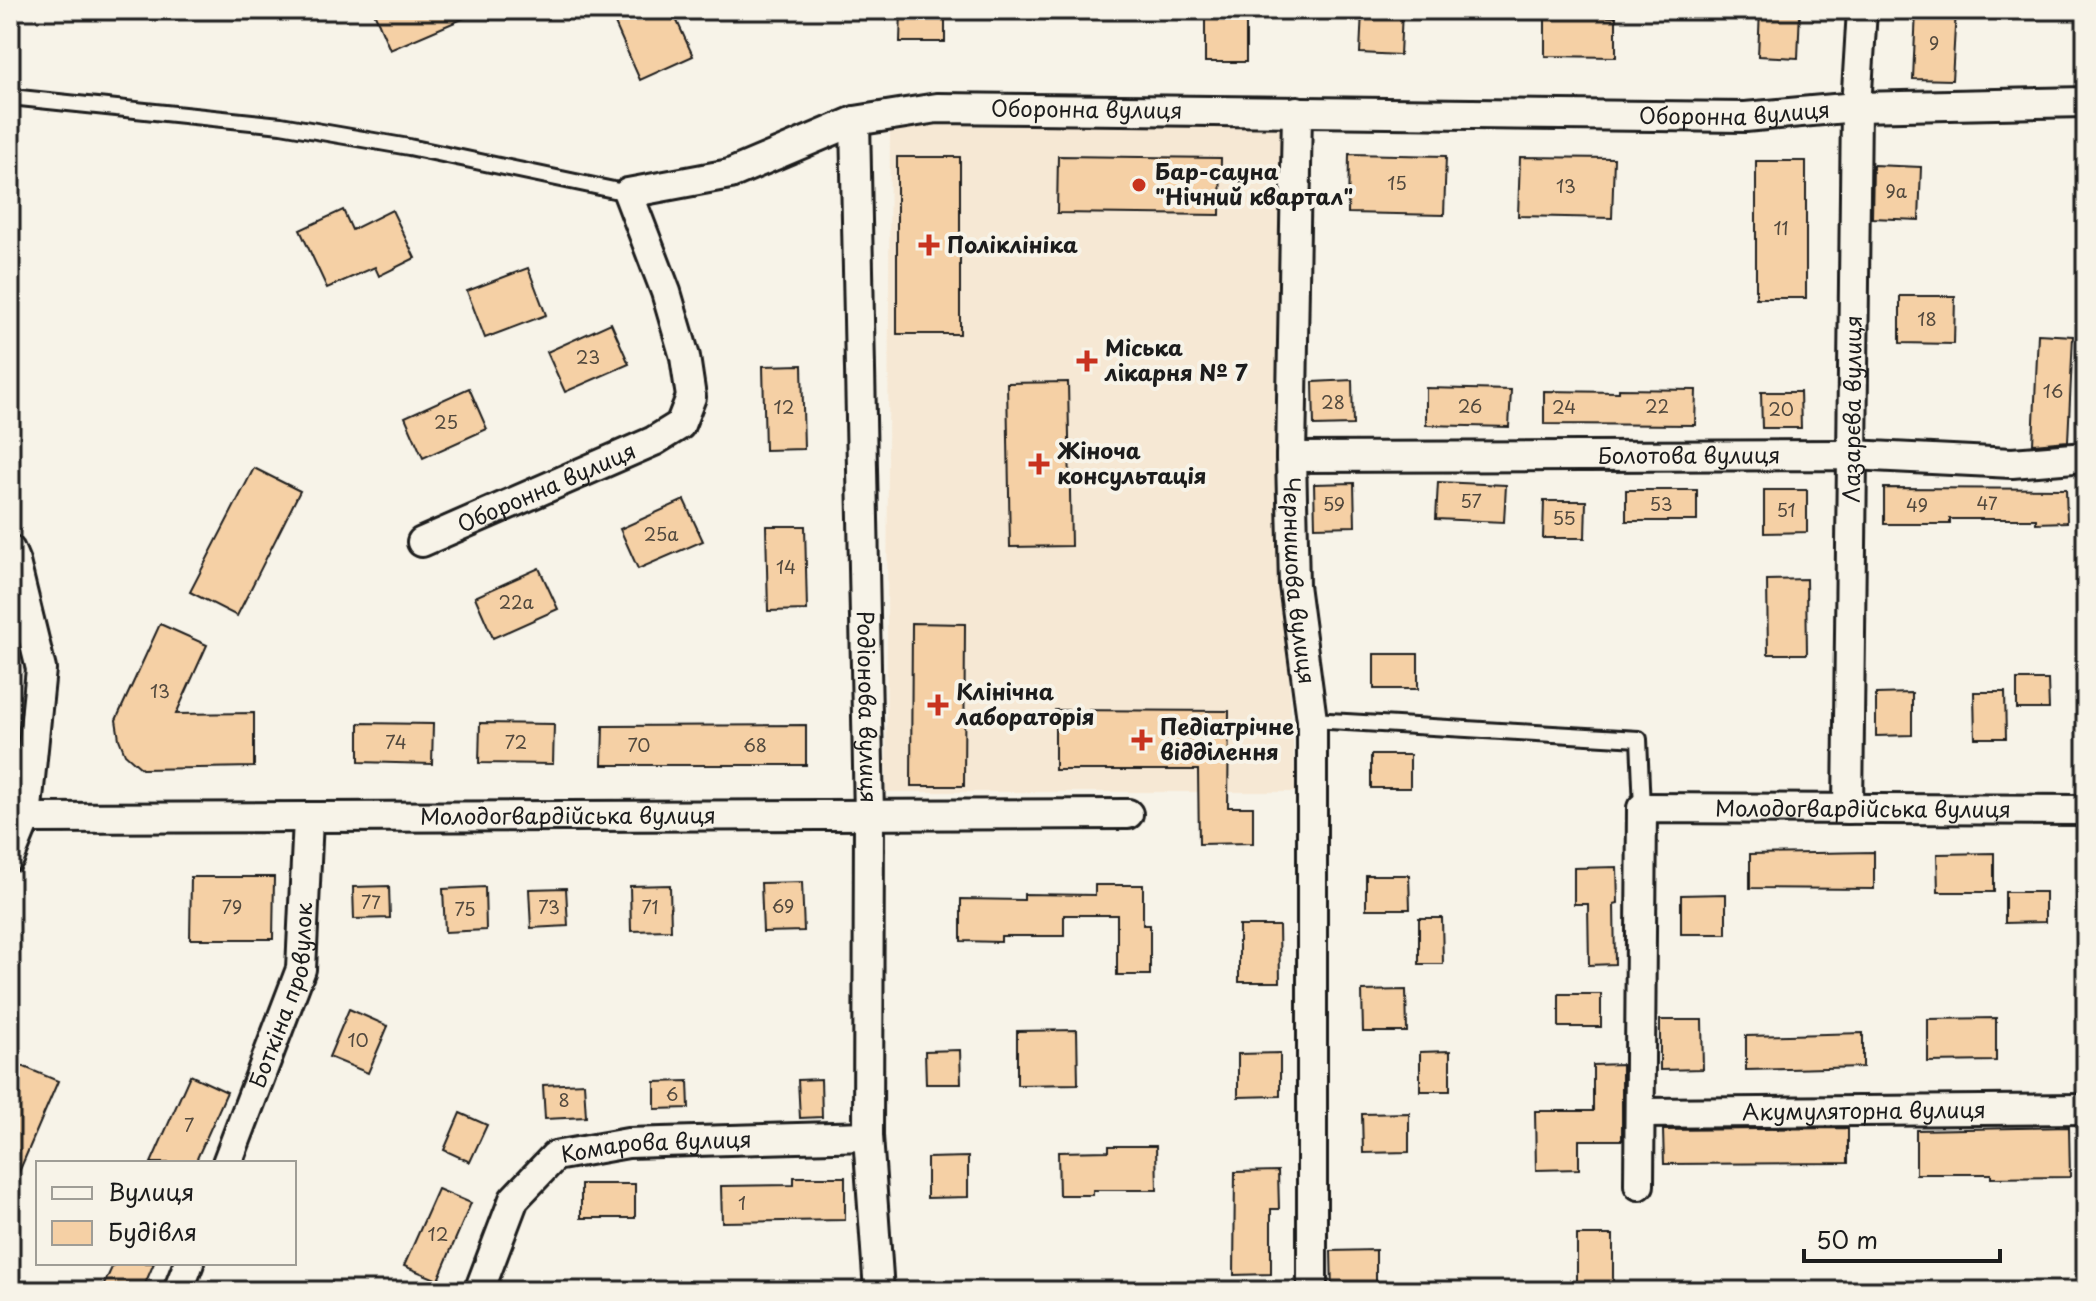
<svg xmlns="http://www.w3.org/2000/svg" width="2096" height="1301" viewBox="0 0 2096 1301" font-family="'Playpen Sans',sans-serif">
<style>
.built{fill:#f6e8d4}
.building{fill:#f5d0a5;stroke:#1c1c1c;stroke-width:2}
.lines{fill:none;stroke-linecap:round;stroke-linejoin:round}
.service-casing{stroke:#1c1c1c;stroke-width:20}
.minor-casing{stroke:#1c1c1c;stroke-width:34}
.service{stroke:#f7f3e8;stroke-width:14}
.minor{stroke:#f7f3e8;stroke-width:28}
.poi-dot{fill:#c8321e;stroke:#f7f3e8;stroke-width:3}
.labels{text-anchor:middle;stroke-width:8;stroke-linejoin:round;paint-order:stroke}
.number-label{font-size:18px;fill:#52493e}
.street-label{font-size:22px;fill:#1c1c1c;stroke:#f7f3e8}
.poi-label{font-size:22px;font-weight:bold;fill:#1c1c1c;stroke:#f7f3e8;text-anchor:start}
</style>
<rect width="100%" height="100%" fill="#f7f3e8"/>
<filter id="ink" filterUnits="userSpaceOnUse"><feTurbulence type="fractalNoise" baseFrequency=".0125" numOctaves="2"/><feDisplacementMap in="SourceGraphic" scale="16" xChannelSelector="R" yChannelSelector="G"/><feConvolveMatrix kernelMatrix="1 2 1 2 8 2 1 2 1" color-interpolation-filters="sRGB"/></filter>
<g filter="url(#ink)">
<polygon class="built" points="890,125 1287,127 1284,595 1296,792 886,792"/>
<g class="building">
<polygon points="373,10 483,10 390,50"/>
<polygon points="609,10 672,10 693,56 640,80"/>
<polygon points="901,10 945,10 945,42 900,42"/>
<rect x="1205" y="10" width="41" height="52"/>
<polygon points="1362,10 1402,10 1400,55 1360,53"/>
<polygon points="1760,10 1800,10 1798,58 1758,56"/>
<polygon points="1916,10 1956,10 1952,80 1913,79"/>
<polygon points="1545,16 1616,17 1616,57 1545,56"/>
<polygon points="1349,154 1446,156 1444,215 1348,213"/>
<polygon points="1058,156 1221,158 1220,215 1057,213"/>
<rect x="897" y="157" width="63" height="177"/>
<polygon points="1520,157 1614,158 1612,218 1518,216"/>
<rect x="1756" y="161" width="50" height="137"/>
<polygon points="1873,165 1921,167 1919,220 1872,218"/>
<polygon points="343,210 352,230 392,210 415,258 379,276 375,267 327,288 300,230"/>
<polygon points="528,268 546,315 485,338 467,291"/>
<polygon points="1900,296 1955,296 1954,344 1900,343"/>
<polygon points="611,323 629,364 565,392 547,352"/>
<polygon points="2038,334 2073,336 2068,441 2033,444"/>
<polygon points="802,365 804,449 765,450 763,366"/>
<polygon points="1352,380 1353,425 1314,426 1313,382"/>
<polygon points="1068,382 1071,546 1010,547 1007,383"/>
<polygon points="469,388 487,429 423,458 405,417"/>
<polygon points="1426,388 1511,390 1509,427 1426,425"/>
<polygon points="1619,389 1696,390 1695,425 1544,424 1544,391 1619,392"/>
<polygon points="1761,392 1800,392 1801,428 1762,428"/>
<polygon points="254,468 300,491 237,616 190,592"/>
<polygon points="1438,482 1506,485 1504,522 1436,519"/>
<polygon points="1354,483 1355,526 1315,527 1314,484"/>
<polygon points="1884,488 2066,489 2067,522 2036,523 2036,519 1950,519 1950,524 1884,524"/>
<rect x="1626" y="490" width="71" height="31"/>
<polygon points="1764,490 1807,490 1807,532 1764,533"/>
<polygon points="684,500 703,541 638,569 620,529"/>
<polygon points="1544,501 1586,501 1585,538 1543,538"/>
<polygon points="766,526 805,526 807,610 768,611"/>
<polygon points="539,568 558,609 493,638 475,597"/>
<polygon points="1806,579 1807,654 1768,654 1767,580"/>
<polygon points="912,623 965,624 964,786 911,786"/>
<polygon points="160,624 207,645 176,714 254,713 254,767 142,769 125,754 119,739 116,720"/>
<rect x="1374" y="654" width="44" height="35"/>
<polygon points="2017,680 2048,680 2049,709 2017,709"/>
<polygon points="1974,692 2005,692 2006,738 1975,738"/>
<polygon points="1912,693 1912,735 1876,736 1876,694"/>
<polygon points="1055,710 1229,711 1228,807 1253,807 1253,843 1199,844 1198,770 1055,770"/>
<polygon points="359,723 433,724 432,764 359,762"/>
<polygon points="480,723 554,724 553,764 479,763"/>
<polygon points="806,725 806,765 602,765 603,726"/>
<rect x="1371" y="755" width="39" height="33"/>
<polygon points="1874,852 1874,889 1750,888 1750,854"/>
<polygon points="1994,853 1994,892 1938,892 1937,854"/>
<polygon points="1617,867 1618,903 1614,904 1615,964 1589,965 1588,904 1574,904 1574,868"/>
<polygon points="1366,875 1409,875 1410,909 1366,909"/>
<polygon points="191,877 274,877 273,939 190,939"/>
<polygon points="802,882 804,931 763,932 761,883"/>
<polygon points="670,885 671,930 631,931 630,886"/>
<polygon points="1095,885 1143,885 1143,925 1150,925 1150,975 1117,975 1117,915 1064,915 1064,936 1001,936 1001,942 961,941 961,899 1024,900 1024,894 1095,895"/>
<polygon points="389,886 390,918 354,919 353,887"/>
<polygon points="485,887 486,930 445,932 443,889"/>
<polygon points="566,888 568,926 531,928 529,889"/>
<polygon points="2005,892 2045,892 2045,922 2005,923"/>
<polygon points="1726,894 1726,934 1681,934 1681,895"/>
<polygon points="1419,918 1442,918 1443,964 1419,964"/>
<polygon points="1239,926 1279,926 1280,982 1239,982"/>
<polygon points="1406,990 1407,1032 1363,1032 1362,991"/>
<rect x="1559" y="994" width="42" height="33"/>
<polygon points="349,1009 388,1026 368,1073 329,1057"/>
<polygon points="1996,1018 1996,1061 1928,1062 1928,1019"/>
<polygon points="1660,1020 1702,1020 1703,1069 1660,1070"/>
<polygon points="1077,1030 1078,1084 1017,1085 1017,1031"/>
<polygon points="1863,1033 1863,1067 1746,1070 1746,1036"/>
<polygon points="960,1050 961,1084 926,1084 925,1051"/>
<polygon points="1450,1051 1450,1091 1420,1091 1420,1052"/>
<polygon points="1280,1053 1280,1096 1238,1097 1238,1054"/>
<polygon points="10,1061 58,1081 10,1193"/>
<polygon points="1622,1064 1622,1140 1579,1140 1579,1169 1536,1170 1535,1111 1593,1111 1593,1065"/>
<polygon points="190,1075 227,1092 195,1163 151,1163"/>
<polygon points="821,1079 822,1117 800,1118 798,1080"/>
<polygon points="688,1081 689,1108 655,1109 655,1082"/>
<polygon points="584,1083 586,1117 545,1119 543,1085"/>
<polygon points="460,1113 487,1125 470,1162 444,1150"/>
<polygon points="1409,1113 1409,1152 1363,1153 1362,1114"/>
<polygon points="2069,1127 2070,1177 1991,1178 1991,1174 1916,1174 1916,1130"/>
<polygon points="1848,1128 1848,1163 1664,1164 1663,1130"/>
<polygon points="1109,1146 1156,1146 1157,1190 1093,1190 1093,1195 1059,1195 1058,1152 1109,1151"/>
<polygon points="968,1157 968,1197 927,1198 927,1158"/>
<polygon points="1278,1171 1279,1209 1271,1209 1271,1274 1234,1275 1235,1172"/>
<polygon points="794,1177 845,1177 845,1220 722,1222 721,1186 794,1185"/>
<rect x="581" y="1184" width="54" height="34"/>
<polygon points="438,1189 471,1203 438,1280 404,1266"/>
<polygon points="1577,1235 1613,1235 1613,1290 1577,1291"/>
<polygon points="1376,1250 1376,1291 1332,1291 1331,1251"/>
<polygon points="114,1263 154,1263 142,1291 101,1291"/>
</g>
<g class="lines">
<g class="service-casing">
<g id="service">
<polyline points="10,97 281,125 409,147 628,193"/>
<polyline points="1312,720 1639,739 1642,808"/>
</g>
</g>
<g class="minor-casing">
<g id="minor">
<path id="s1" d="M1297 111 1291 457 1294 585 1312 720V1291"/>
<path id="s2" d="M855 121 869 816 868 1136 879 1291"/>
<path id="s3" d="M1291 457 1852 455 2012 463 2086 457"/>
<path id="s4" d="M422 542 654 441 680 425 691 397 685 357 666 292 628 193 730 174 855 121 937 108 1745 117 1856 107 2086 102"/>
<polyline points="10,550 15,562 41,669 26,818 10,857"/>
<path id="s5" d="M1848 809 1856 107 1862 10"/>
<path id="s6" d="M10 820 26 818 1128 814"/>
<path id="s7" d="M1640 1113 2086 1109"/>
<path id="s8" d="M227 1163 301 969 308 819"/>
<path id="s9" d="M1639 1185 1642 808 2086 810"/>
<polyline points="178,1291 189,1263"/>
<path id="s10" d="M479 1291 514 1199 555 1156 628 1143 868 1136"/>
</g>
</g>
<use href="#service" class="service"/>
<use href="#minor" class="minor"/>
</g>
</g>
<g class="poi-dot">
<circle cx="1139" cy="185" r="8"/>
<path d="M925 233h8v8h8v8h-8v8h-8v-8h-8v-8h8z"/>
<path d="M1083 349h8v8h8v8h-8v8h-8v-8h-8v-8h8z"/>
<path d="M1035 452h8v8h8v8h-8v8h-8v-8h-8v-8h8z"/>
<path d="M934 693h8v8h8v8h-8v8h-8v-8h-8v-8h8z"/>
<path d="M1138 728h8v8h8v8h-8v8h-8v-8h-8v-8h8z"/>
</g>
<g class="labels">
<g class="number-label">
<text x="1934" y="50">9</text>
<text x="1397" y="190">15</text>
<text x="1566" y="193">13</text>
<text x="1896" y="198">9а</text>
<text x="1781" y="235">11</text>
<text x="1927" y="326">18</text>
<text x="588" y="364">23</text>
<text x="2053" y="398">16</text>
<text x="1333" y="409">28</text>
<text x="1470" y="413">26</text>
<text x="1657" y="413">22</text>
<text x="784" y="414">12</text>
<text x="1564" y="414">24</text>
<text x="1781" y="416">20</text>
<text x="446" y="429">25</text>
<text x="1471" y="508">57</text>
<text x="1987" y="510">47</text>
<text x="1334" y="511">59</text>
<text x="1661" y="511">53</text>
<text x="1917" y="512">49</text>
<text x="1786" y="517">51</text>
<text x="1564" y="525">55</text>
<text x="661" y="541">25а</text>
<text x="786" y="574">14</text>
<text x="516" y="609">22а</text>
<text x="160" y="698">13</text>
<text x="396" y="749">74</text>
<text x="516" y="749">72</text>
<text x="639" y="752">70</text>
<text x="755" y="752">68</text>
<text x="371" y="909">77</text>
<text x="783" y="913">69</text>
<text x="232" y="914">79</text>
<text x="549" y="914">73</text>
<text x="650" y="914">71</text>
<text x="465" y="916">75</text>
<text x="358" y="1047">10</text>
<text x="672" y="1101">6</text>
<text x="564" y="1107">8</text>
<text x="189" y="1132">7</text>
<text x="742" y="1210">1</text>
<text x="438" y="1241">12</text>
</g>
<g class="street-label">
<text dy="8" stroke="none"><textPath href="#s4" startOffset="1000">Оборонна вулиця</textPath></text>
<text dy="8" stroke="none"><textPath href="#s4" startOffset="1648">Оборонна вулиця</textPath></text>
<text dy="8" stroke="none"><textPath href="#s5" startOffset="400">Лазарєва вулиця</textPath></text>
<text dy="8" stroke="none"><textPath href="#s3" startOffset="398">Болотова вулиця</textPath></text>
<text dy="8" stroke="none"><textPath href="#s4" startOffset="136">Оборонна вулиця</textPath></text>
<text dy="8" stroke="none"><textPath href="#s1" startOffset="470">Чернишова вулиця</textPath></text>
<text dy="8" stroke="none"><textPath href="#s2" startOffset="586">Родіонова вулиця</textPath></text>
<text dy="8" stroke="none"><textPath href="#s9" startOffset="598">Молодогвардійська вулиця</textPath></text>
<text dy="8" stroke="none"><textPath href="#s6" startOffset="558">Молодогвардійська вулиця</textPath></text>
<text dy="8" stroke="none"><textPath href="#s8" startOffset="178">Боткіна провулок</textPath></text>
<text dy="8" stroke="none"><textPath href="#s7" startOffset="224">Акумуляторна вулиця</textPath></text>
<text dy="8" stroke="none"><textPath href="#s10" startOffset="260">Комарова вулиця</textPath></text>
</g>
<g class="poi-label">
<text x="1155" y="180">Бар-сауна<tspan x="1155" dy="25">"Нічний квартал"</tspan></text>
<text x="947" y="253">Поліклініка</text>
<text x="1105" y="356">Міська<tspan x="1105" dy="25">лікарня № 7</tspan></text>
<text x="1057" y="459">Жіноча<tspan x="1057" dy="25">консультація</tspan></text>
<text x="956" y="700">Клінічна<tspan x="956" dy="25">лабораторія</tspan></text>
<text x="1160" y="735">Педіатрічне<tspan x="1160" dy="25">відділення</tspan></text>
</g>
</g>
<rect width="2096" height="1301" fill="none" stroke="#f7f3e8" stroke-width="40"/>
<rect x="20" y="20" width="2056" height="1261" fill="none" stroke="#1c1c1c" stroke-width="3" filter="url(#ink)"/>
<rect x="36" y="1161" width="260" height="104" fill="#f7f3e8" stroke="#9f9d96" stroke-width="2"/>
<rect x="52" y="1187" width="40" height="12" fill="#f7f3e8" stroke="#9f9d96" stroke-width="2"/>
<text x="108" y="1201" font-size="24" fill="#1c1c1c">Вулиця</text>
<rect x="52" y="1221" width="40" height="24" fill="#f5d0a5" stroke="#9f9d96" stroke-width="2"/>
<text x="108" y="1241" font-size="24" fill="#1c1c1c">Будівля</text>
<path d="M1804 1249v12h196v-12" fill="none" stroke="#1c1c1c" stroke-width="4"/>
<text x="1816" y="1249" font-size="24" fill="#1c1c1c" stroke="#f7f3e8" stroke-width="6" paint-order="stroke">50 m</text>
</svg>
